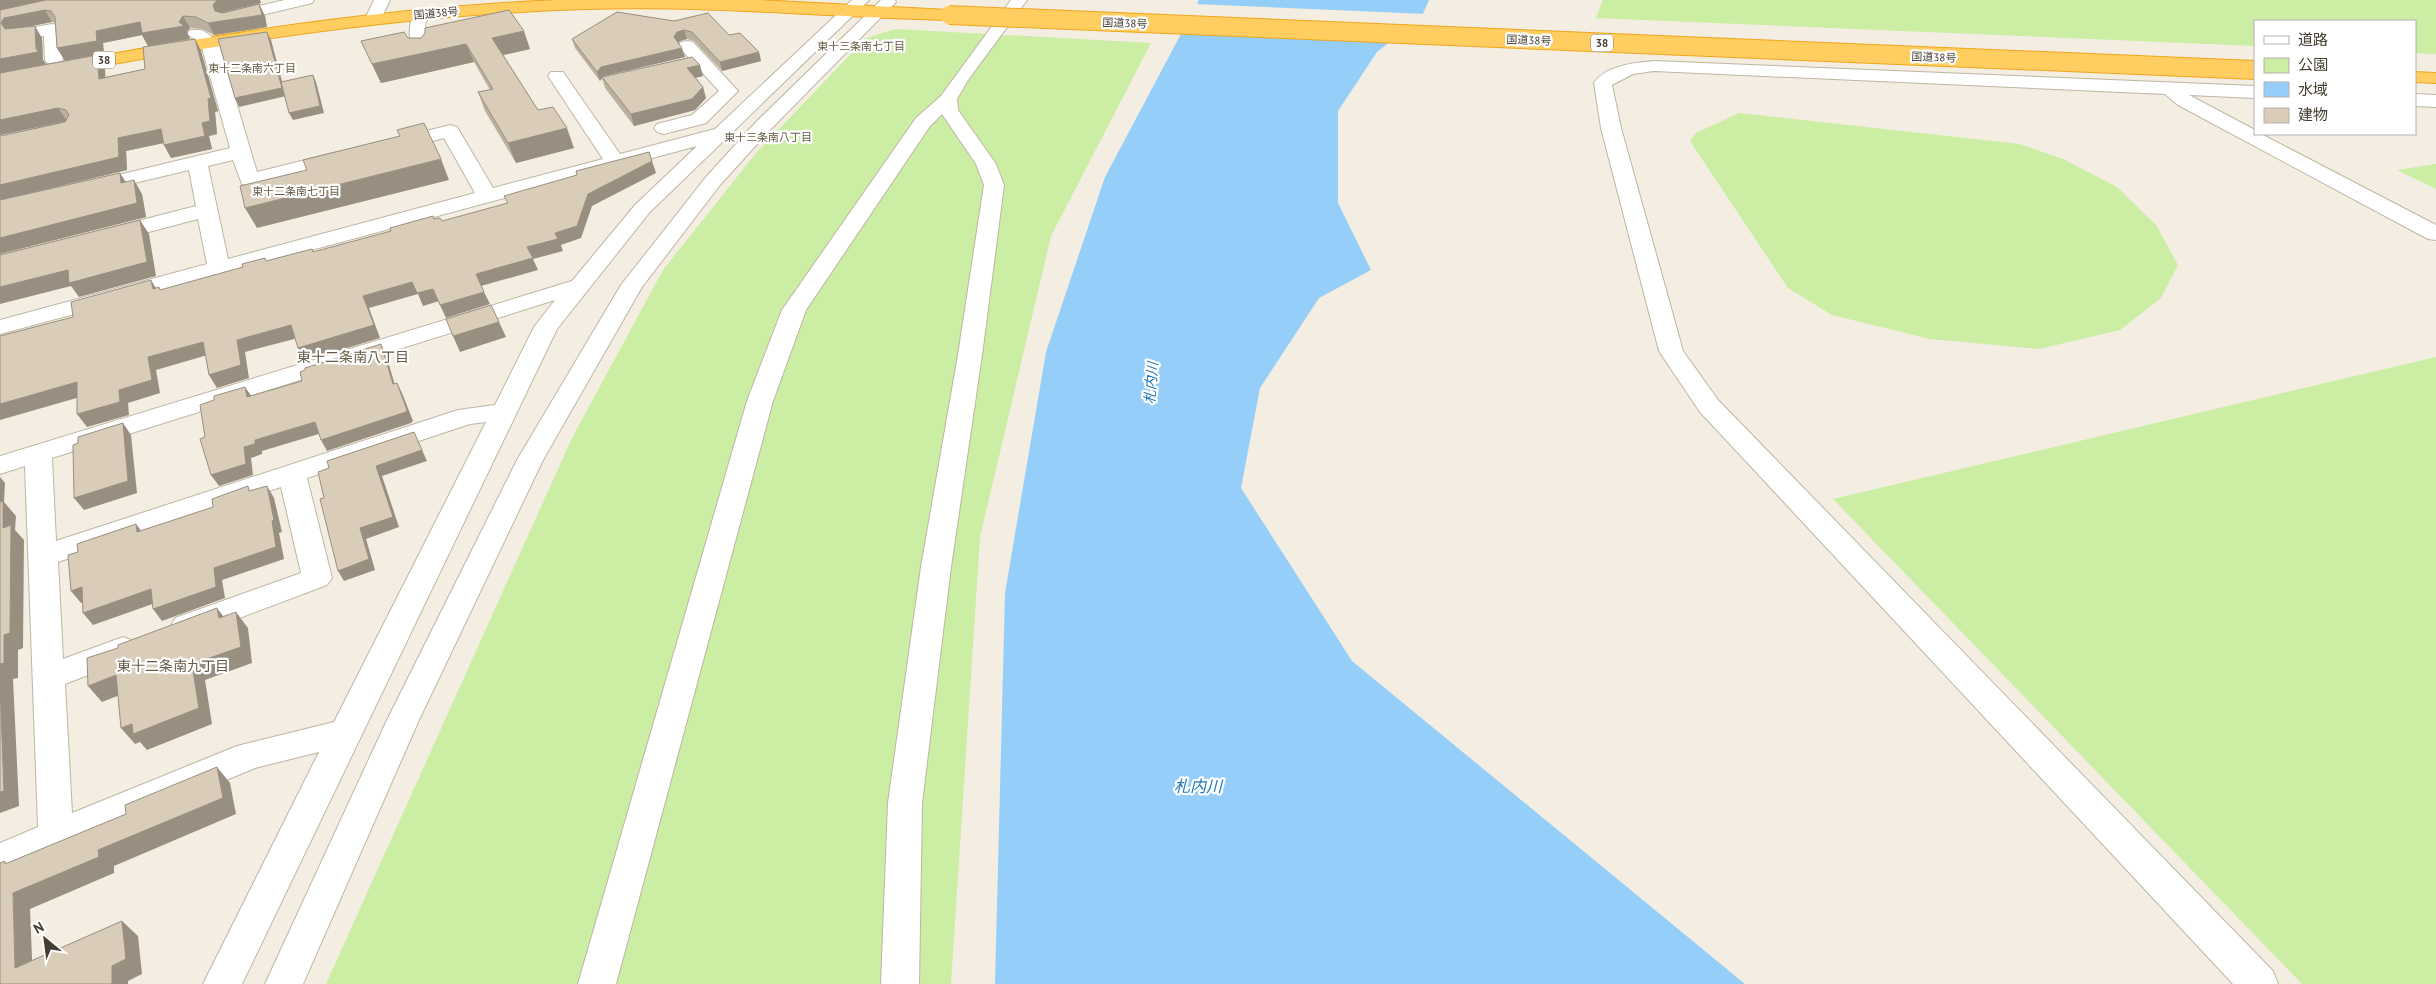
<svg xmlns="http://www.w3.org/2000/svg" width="2436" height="984" viewBox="0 0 2436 984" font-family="'PT Sans','Noto Sans JP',sans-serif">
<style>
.green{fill:#cbeda4}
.water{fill:#95cef8}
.pier{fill:#f3eee1}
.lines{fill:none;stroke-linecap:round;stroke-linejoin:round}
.minor-casing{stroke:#beb6a3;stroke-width:2}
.highway-casing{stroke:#efa61f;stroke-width:2}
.minor{fill:#fff;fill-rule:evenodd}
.highway{fill:#ffcd60;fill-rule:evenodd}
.highway-bridge-casing{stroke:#efa61f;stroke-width:20;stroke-linecap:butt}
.highway-bridge{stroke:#ffcd60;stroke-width:18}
.wall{fill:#bbaf9e}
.shaded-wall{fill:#988f81}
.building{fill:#d9ccb8;stroke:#988f81}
.labels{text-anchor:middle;stroke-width:4.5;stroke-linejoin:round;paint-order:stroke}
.far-street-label{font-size:11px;fill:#443d31;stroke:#fff}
.shield{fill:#fff;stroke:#7c776f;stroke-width:1}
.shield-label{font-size:11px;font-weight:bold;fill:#443d31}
.far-neighbourhood-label{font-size:11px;fill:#685c47;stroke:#fff}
.neighbourhood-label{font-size:14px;fill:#685c47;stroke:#fff}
.water-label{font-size:14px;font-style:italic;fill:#2077bb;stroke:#fff}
.near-water-label{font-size:16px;font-style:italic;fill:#2077bb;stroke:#fff}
</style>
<rect width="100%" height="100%" fill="#f3eee1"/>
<g class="green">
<polygon points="1603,0 2436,0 2436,54 2415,53 2415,21 2255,21 2255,46 1596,18"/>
<polygon points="896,29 1151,43 1051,236 980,537 951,984 326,984 572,438 663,270 756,153 866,38"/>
<polygon points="1739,113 2020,144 2065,160 2117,187 2156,225 2178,265 2161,298 2120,330 2039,349 1930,339 1832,315 1788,288 1690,141 1696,133"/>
<polygon points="2436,164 2436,189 2397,170"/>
<polygon points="2436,357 2436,984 2302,984 1833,499"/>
</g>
<polygon class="water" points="1199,0 1429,0 1422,16 1377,52 1338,111 1338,203 1371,270 1319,298 1260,388 1241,488 1352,661 1745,984 995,984 1005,593 1046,352 1105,177"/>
<polygon class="pier" points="1194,4 1426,14 1424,18 1395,41 1179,32"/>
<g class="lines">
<g class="minor-casing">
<g id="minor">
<polygon points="285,0 314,0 312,3 229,23 223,22 221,18 223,14"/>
<polygon points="374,0 390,0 379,23 367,23 365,19"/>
<path d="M852 0H869L649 213 557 329 242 984H203L319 752 255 768 0 875V843L38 827 25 466 0 474V456L572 281 635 205 697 146 0 334V320L207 264 198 219 107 243 99 241 96 236 99 231 196 206 189 170 88 194 81 192 78 188 81 184 230 148 201 44 187 34 190 30H202L218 41 257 172 342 151 349 153 352 157 349 161 249 186 242 184 233 160 208 166 228 259 475 193 444 138 394 151 387 149 384 145 387 141 450 125 457 127 493 188 603 159 548 76 551 72H563L620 154 715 129ZM555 300 534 327 495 405 458 410 56 541 52 458ZM486 422 334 722 237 746 72 813 65 684 134 657 139 649 134 641 123 637 63 659 58 562 281 487 301 573 175 618 171 626 175 634 186 637 197 634 327 585 332 578 307 478 470 424Z"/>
<polygon points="881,0 895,0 896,2 770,130 720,185 642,287 543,460 419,720 303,984 265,984 387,720 517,460 621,285 706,177 756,122"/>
<polygon points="1011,0 1027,0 968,80 957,99 958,110 996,164 1004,185 982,355 951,567 922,803 919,984 881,984 888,803 921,567 958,355 984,185 976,164 942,114 930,126 806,310 773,401 616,984 578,984 747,401 782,310 916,118 941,96"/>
<path d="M422 9 428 10 430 14 425 24 431 50 428 54H416C407 41 408 23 416 10Z"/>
<polygon points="52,24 58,25 60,29 63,60 60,64 48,64 45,60 44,36 19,40 13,39 10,35 13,31"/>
<polygon points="687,41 693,42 738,91 706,123 664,134 657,132 654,128 657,124 692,115 719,91 678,46 681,42"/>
<path d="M1654 61 2255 86V98L2189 95 2255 130V134H2261L2436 225V240L2428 239 2178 105 2165 94 1654 71 1633 74 1612 85 1621 128 1683 351 1718 400 2273 971 2278 984H2233L1700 412 1659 351 1601 128 1594 83C1606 65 1634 63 1654 61Z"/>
<polygon points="2415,94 2436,95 2436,107 2415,106"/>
</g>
</g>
<g class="highway-casing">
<g id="highway">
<path d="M558 0H759L949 10 955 11 957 15 955 19 949 20C827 17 707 5 585 9 388 15 193 48 0 85V75C184 39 370 8 558 0Z"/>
<polygon points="2415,72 2436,73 2436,83 2415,82"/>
</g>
</g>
<use href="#minor" class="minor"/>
<use href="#highway" class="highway"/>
<g class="highway-bridge-casing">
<polyline id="highway-bridge" points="949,15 2255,70"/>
</g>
<use href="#highway-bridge" class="highway-bridge"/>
</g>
<g class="wall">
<polygon points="0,0 260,0 261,3 222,13 259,4 265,16 267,27 214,35 202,29 190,28 187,32 190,39 148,46 142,35 103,43 104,54 65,61 57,48 55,23 52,22 29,26 42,38 43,60 46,64 97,55 105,68 105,77 145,69 195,39 201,51 218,111 215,112 217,134 209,136 212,149 171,158 163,143 126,151 127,170 48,189 120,173 126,182 142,194 146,217 0,254 0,136 65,121 0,135"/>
<polygon points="617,12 729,35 759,52 761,61 722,71 694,41 687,39 680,41 678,43 685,57 604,76 703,76 695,78 703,87 706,98 695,110 634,126 605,88 602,78 600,81 575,48 572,39"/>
<polygon points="408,38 530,49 503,55 538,110 574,148 516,163 485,111 478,92 490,90 474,62 381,83 361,41"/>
</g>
<g class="shaded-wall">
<polygon points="0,0 46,0 0,10"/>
<polygon points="217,0 260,0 261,3 223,12 219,17 259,4 265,16 267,27 214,35 208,23 215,11 213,5"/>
<polygon points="45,10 52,22 12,30 8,35 1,23 4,18"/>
<polygon points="183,16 190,28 187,32 190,39 148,46 142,35 103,43 104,54 65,61 57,48 96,31 140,22 179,22"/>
<polygon points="35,26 42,38 43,60 46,64 0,73 0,59 36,48"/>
<polygon points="684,30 687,39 680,41 676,46 674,37 677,32"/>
<polygon points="524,31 530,49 499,56 492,38"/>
<polygon points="267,32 271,40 286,96 239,107 235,98"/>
<polygon points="195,39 201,51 218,111 215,112 217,134 209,136 212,149 171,158 164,145 202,123"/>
<polygon points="466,44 474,62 381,83 372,64"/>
<polygon points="682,48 685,57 604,76 600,81 597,72 601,67"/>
<polygon points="759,52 761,61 722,71 720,62"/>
<polygon points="97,55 105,68 106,91 99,79"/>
<polygon points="700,65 703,76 690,79 687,68"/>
<polygon points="313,75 316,82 324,113 293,120 289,113"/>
<polygon points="703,87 706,98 695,110 634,126 631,114"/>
<polygon points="58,108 67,121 0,135 0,120"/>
<polygon points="567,128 574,148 516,163 508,143"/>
<polygon points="161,129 169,142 126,151 127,170 0,200 0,185 118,138"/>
<polygon points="441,159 449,180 257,228 245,208"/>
<polygon points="652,161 656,173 592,206 581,238 561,245 563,251 533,259 538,270 481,286 476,274 555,233 588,194"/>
<polygon points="120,173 128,186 121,183"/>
<polygon points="134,180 142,194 146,217 0,254 0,238"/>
<polygon points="140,220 149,234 156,276 79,297 71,286 0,304 0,287"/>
<polygon points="151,280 159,293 153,289"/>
<polygon points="412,282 433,289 439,301 423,306 418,294 369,308 380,338 305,361 298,348 363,296"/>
<polygon points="484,292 490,304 446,318 440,305"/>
<polygon points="499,322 506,337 460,352 453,336"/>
<polygon points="291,325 298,338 245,352 249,378 217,388 209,375 237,340"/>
<polygon points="203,342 211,354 156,370 160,393 128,403 129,415 87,427 77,414 119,390 148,357"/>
<polygon points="381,344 386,355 398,395 393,384"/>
<polygon points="77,382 87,395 0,420 0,404"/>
<polygon points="397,383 402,393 413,421 411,423 327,451 321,440"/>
<polygon points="245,387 252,397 247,397"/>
<polygon points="315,422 322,433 262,451 262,454 251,458 253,475 219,486 211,475 244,447 255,440"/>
<polygon points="123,423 131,435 137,493 84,510 74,498"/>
<polygon points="414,432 427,461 382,476 399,527 366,539 375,570 344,581 338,571 376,466"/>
<polygon points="0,477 5,483 4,502 16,516 15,530 24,540 23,648 18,650 18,678 13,679 19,806 0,813 0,664 3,528 0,516"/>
<polygon points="267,486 274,498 282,532 279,533 284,559 222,580 225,598 162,621 153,609 214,568 272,521"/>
<polygon points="136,524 145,536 137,532"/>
<polygon points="82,587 92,599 81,603 71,591"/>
<polygon points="151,589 161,601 93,625 83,613"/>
<polygon points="217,608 229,624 219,618"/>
<polygon points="236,612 248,628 252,663 205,680 212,724 147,750 140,742 135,744 121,728 132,724 192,664"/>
<polygon points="116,675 130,691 102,702 88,686"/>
<polygon points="217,767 230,783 236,814 114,866 114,873 30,909 33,983 15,968 13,893 98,850"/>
<polygon points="122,921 138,936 142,974 128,981 128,984 112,984 112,966"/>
</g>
<g class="building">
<polygon points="46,0 218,0 217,0 213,5 215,11 223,13 259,4 262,15 208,23 196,17 183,16 179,22 184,26 142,33 140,22 96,31 97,41 57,48 55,17 51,11 45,10 4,18 1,23 5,29 35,26 36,48 38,52 0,59 0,10"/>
<polygon points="509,10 524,31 492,38 538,110 553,107 567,128 508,143 478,92 493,89 466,44 372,64 361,41 404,32 408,38 421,38 425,33 425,28"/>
<polygon points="617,12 674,21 708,13 729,35 740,33 759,52 720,62 692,32 684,30 677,32 674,37 682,48 601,67 597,72 572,39"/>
<polygon points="267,32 282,88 235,98 218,39"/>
<polygon points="195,39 211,98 208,99 210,121 202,123 205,136 164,145 161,129 118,138 119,157 0,185 0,136 65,122 69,115 66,110 58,108 0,120 0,73 97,55 99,79 145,69 143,47"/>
<polygon points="692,57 700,65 687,68 703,87 692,99 631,114 602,77"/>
<polygon points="313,75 320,106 289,113 281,82"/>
<polygon points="424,123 441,159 245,208 240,186 307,170 303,160 400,136 397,130"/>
<polygon points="649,152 652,161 588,194 577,226 555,233 558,239 527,247 533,258 476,274 484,292 440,305 433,289 417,293 412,282 363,296 374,325 298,348 291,325 237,340 241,365 209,375 203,342 148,357 152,380 119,390 120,402 77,414 77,382 0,404 0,336 73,317 71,302 151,280 153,289 159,287 160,290 243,267 242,264 265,258 266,261 312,249 313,252 391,231 390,228 433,216 434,219 440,218 442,221 508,203 504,196 577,175 576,171"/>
<polygon points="120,173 121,183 134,180 137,203 0,238 0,200"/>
<polygon points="140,220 147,262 69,283 68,270 0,287 0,255"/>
<polygon points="491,305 499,322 453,336 446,319"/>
<polygon points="381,344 393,384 397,383 407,410 406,412 321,440 315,422 255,440 255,444 244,447 246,464 211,475 200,439 205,437 200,405 214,400 214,396 245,387 247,397 302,381 300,372 305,370 305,368"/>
<polygon points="123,423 128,481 74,498 73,445 78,443 78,437"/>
<polygon points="414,432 422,450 376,466 393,517 360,528 369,559 338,571 320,499 324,498 318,472 329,468 327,461"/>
<polygon points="248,486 249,491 267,486 274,520 272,521 276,547 214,568 216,587 153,609 151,589 83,613 82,587 71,591 68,555 78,552 77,544 136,524 137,532 213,507 212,499"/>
<polygon points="3,501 3,528 11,525 10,633 4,635 4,663 0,664 0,502"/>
<polygon points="217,608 219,618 236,612 241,647 192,664 199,708 133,734 132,724 121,728 116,675 88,686 87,658 118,648 118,645"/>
<polygon points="0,682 4,791 0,792"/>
<polygon points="217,767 223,798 98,850 99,857 13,893 15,968 122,921 126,959 112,966 112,984 0,984 0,863 5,861 5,864 126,814 125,805"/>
</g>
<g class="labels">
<g class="far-street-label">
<text transform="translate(436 13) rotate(-5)" y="4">国道38号</text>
<text transform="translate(1125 23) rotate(2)" y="4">国道38号</text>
<text transform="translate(1529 40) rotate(2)" y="4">国道38号</text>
<text transform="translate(1934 57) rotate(2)" y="4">国道38号</text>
</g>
<g class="shield">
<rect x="1591" y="34.5" width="22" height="17" rx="4"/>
<rect x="93" y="51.5" width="22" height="17" rx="4"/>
</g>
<g class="shield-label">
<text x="1602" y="47">38</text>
<text x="104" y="64">38</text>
</g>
<g class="far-neighbourhood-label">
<text x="861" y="50">東十三条南七丁目</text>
<text x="252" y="72">東十二条南六丁目</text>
<text x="768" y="141">東十三条南八丁目</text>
<text x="296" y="195">東十二条南七丁目</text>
</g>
<g class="neighbourhood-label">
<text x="353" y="362">東十二条南八丁目</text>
<text x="173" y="671">東十二条南九丁目</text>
</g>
<g class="water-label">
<text transform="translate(1151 383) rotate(-85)" y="5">札内川</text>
</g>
<g class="near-water-label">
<text x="1198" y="792">札内川</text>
</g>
</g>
<rect x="2254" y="20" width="162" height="115" fill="#ffffff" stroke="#b4b1ad"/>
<rect x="2264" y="36" width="25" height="8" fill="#ffffff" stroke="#b4b1ad"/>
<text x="2298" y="45" font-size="15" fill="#443d31">道路</text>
<rect x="2264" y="58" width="25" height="15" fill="#cbeda4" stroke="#b4b1ad"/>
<text x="2298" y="70" font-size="15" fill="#443d31">公園</text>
<rect x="2264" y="82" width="25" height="15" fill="#95cef8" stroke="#b4b1ad"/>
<text x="2298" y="95" font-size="15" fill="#443d31">水域</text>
<rect x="2264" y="108" width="25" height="15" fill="#d9ccb8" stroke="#b4b1ad"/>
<text x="2298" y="120" font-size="15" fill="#443d31">建物</text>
<g transform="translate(45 939) rotate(331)" stroke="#ffffff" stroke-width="4" paint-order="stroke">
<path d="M0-4L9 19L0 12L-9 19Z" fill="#443d31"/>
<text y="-8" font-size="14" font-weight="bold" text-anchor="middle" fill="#443d31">N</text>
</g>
</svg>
